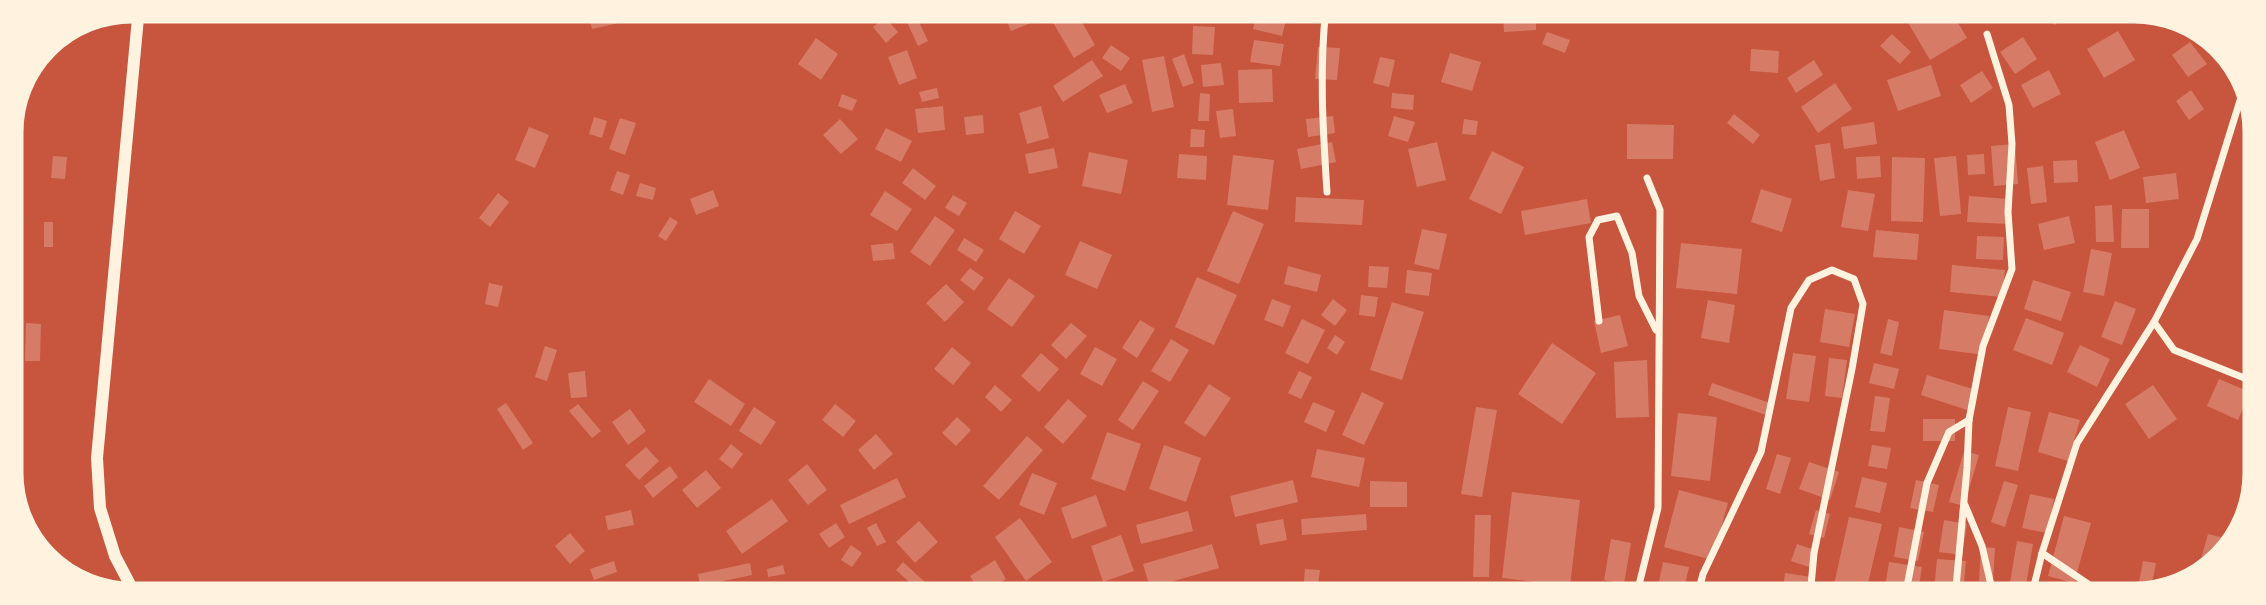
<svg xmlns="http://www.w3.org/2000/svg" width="2266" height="605" viewBox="0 0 2266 605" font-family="'Open Sans',sans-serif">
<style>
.building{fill:#d67c66}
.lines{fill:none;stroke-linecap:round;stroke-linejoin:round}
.minor{stroke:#fff3e0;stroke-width:7}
.trunk{stroke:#fff3e0;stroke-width:12}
.rim{fill:none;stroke:#fff3e0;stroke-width:9}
</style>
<rect width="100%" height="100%" fill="#c8553d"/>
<g class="building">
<polygon points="628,8 632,20 592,29 589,16"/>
<polygon points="831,8 853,8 854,12 835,19"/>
<polygon points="962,8 976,8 979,16 968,21"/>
<polygon points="1032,8 1037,8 1041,19 1011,31 1006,19"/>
<polygon points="1062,8 1074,8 1095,45 1074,58 1049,16"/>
<polygon points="1192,8 1216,8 1215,20 1191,18"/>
<polygon points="1258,8 1289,8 1282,36 1253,29"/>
<polygon points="1900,9 1950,9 1967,38 1930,60"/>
<polygon points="2032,9 2066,9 2055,25"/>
<polygon points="1536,12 1536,30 1504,32 1503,14"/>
<polygon points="916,16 928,41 918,46 906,20"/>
<polygon points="885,17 898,32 886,43 873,27"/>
<polygon points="1193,26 1215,27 1213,55 1192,54"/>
<polygon points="2118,31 2135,60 2104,78 2087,49"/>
<polygon points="1547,32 1570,40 1565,53 1542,44"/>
<polygon points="1892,34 1911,52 1900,64 1880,46"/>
<polygon points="2023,37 2037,59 2015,74 2000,52"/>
<polygon points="816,38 838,54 821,80 798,64"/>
<polygon points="1254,40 1284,44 1280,66 1250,62"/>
<polygon points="2190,42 2207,64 2188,77 2172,55"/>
<polygon points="1111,45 1130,58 1121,71 1102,58"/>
<polygon points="1318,47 1340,48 1337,80 1315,79"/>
<polygon points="1751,49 1779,51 1778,73 1750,71"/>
<polygon points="907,50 917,78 899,85 888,57"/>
<polygon points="1450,53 1481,62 1472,91 1441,82"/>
<polygon points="1184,54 1194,83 1183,87 1172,59"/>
<polygon points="1164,56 1174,107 1152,112 1142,60"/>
<polygon points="1380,57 1395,60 1389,87 1373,83"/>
<polygon points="1092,60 1103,76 1063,102 1053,86"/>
<polygon points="1814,60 1823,75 1796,93 1787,78"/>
<polygon points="1221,63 1224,85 1203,87 1201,65"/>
<polygon points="1931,65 1941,96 1898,111 1887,80"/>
<polygon points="1272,69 1273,102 1239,103 1238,70"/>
<polygon points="2049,70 2061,94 2033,108 2021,85"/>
<polygon points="1982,71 1993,88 1971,103 1960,85"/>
<polygon points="1835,83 1852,109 1818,133 1801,107"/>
<polygon points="1125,84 1133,103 1107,113 1099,95"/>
<polygon points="937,88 939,98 922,102 919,92"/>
<polygon points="2191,90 2204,109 2189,120 2176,101"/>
<polygon points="1200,93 1210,94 1209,121 1198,121"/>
<polygon points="1392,93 1414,95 1413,110 1391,108"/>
<polygon points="842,94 857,100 852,111 838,106"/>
<polygon points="943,106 945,130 918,133 915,109"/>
<polygon points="1041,106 1049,138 1027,144 1019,113"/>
<polygon points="1233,109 1236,136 1220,138 1216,111"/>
<polygon points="1734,114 1760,135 1753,144 1727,123"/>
<polygon points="983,115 984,133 966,135 964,117"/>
<polygon points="1333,116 1335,133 1308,137 1306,119"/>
<polygon points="1394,116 1415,122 1408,142 1388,136"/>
<polygon points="594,117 607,121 602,138 589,134"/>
<polygon points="620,118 636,123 625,155 609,149"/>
<polygon points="840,119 858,139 841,154 823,135"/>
<polygon points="1464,119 1478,121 1476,135 1462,134"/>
<polygon points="1874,122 1877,144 1844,149 1841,127"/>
<polygon points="1627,124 1674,125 1673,159 1627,159"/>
<polygon points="529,127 549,135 535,168 515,160"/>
<polygon points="886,128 912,141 901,162 875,149"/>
<polygon points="1191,129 1205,130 1204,147 1190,147"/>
<polygon points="2124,130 2140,168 2110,180 2095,142"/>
<polygon points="1332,142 1336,162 1301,169 1297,149"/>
<polygon points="1437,142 1446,180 1417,187 1408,149"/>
<polygon points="1830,143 1835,178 1820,181 1815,145"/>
<polygon points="2015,144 2018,184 1994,186 1991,146"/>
<polygon points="1054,148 1058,168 1029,174 1025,154"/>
<polygon points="1492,151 1524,167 1501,214 1469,199"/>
<polygon points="1089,152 1128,160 1121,194 1082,186"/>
<polygon points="1179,154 1207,156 1206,180 1177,178"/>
<polygon points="1984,154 1985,174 1968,175 1967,155"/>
<polygon points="1233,155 1274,160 1268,210 1227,205"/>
<polygon points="53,156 67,157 65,179 51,178"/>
<polygon points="1880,156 1881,177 1857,179 1856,157"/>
<polygon points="1956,156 1961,214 1940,216 1934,158"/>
<polygon points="1892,157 1925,158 1923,222 1891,221"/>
<polygon points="2077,160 2078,182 2054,183 2053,161"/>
<polygon points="2043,166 2047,202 2031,204 2027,168"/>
<polygon points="913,168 936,186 925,200 902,183"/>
<polygon points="617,171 630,175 623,195 610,190"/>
<polygon points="2176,173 2179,199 2146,203 2143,177"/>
<polygon points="640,183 656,188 653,200 636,196"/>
<polygon points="1761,189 1792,199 1782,232 1751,222"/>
<polygon points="713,190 719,206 696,215 690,199"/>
<polygon points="1848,190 1875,194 1868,231 1841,227"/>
<polygon points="885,191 912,209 897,231 870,215"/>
<polygon points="498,193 509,202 490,227 479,218"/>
<polygon points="953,195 967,203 959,216 945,208"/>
<polygon points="1969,196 2009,199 2008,224 1967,222"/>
<polygon points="1296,197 1364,200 1362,225 1295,222"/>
<polygon points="1587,199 1591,223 1525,235 1521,211"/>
<polygon points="2112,205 2114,242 2096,242 2095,206"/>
<polygon points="2122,209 2149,209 2149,248 2121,248"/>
<polygon points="1015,211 1041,226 1024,254 999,239"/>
<polygon points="1233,211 1264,224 1239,284 1207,271"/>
<polygon points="935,216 955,230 930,266 910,252"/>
<polygon points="2069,216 2075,243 2044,250 2038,224"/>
<polygon points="670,217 678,222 666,241 658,236"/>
<rect x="44" y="222" width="9" height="25"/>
<polygon points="1422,229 1447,234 1439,270 1414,264"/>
<polygon points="1876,230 1919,234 1917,260 1873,257"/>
<polygon points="1977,236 2004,237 2003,260 1976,259"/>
<polygon points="964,238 984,250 976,262 957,250"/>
<polygon points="1080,241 1112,255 1097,289 1065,275"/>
<polygon points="893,243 895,259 873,261 871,245"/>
<polygon points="1681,243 1742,249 1737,294 1676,288"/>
<polygon points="2091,249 2112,253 2104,296 2083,292"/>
<polygon points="1952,265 2005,270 2002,297 1950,292"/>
<polygon points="1288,266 1321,275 1317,292 1284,284"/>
<polygon points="1369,266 1389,267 1387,288 1368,287"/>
<polygon points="970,268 984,278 974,291 960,280"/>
<polygon points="1407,270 1432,273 1429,296 1405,293"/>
<polygon points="1197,277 1237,295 1214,345 1175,327"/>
<polygon points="1009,278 1035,296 1012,327 987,309"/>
<polygon points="2033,280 2071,292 2061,321 2024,309"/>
<polygon points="489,283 503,286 498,307 485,304"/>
<polygon points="946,284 964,302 945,322 926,303"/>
<polygon points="1361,295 1378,297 1375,317 1359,315"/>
<polygon points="1272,299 1291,306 1283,327 1264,320"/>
<polygon points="1333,299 1347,310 1335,326 1321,315"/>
<polygon points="1708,300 1735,305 1729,343 1701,338"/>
<polygon points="2115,301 2136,309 2122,345 2101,337"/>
<polygon points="1392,302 1424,312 1402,380 1370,370"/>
<polygon points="1825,309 1855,314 1849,347 1820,342"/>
<polygon points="1944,310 1989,316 1984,355 1939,349"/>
<polygon points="1620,315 1628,346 1601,353 1594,321"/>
<polygon points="2026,318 2064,333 2052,365 2013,350"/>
<polygon points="1302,319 1325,330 1308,364 1285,353"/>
<polygon points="1888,319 1899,322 1892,356 1880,353"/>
<polygon points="1140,320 1155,329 1137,358 1122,348"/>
<polygon points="26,323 41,324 40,361 25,361"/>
<polygon points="1071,323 1087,336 1066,359 1051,345"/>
<polygon points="1335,335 1345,342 1337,355 1327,348"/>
<polygon points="1171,339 1189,350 1170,382 1151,371"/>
<polygon points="1552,343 1596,373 1562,424 1518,394"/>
<polygon points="2080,345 2110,359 2097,387 2067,372"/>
<polygon points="545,346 557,350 547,381 535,377"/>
<polygon points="952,347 971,363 953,385 934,369"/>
<polygon points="1095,347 1117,359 1102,386 1080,374"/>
<polygon points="1041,353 1059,369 1039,392 1021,376"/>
<polygon points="1793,353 1816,356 1809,402 1786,399"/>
<polygon points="1829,358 1847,360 1842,398 1825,396"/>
<polygon points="1647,360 1649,417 1616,418 1614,362"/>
<polygon points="1874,363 1899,369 1894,389 1869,383"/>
<polygon points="585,371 587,397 571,398 568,373"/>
<polygon points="1299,371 1312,377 1301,399 1288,393"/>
<polygon points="1927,375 1973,389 1967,410 1921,395"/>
<polygon points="709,379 745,404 731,426 694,402"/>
<polygon points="2219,379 2250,392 2238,420 2207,406"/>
<polygon points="1143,381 1159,391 1133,430 1118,420"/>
<polygon points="1712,383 1770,403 1766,415 1708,395"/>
<polygon points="1209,384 1231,398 1205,437 1184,423"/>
<polygon points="995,385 1012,400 1001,412 985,397"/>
<polygon points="2153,385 2177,419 2149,439 2125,404"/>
<polygon points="1362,392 1384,403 1364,445 1342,435"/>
<polygon points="1875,396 1890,398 1885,432 1870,431"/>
<polygon points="1068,399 1087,416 1063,444 1044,427"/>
<polygon points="1313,402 1335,411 1326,432 1304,422"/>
<polygon points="506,403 533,443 523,450 497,409"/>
<polygon points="578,404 601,431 592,438 569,411"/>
<polygon points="835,404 856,421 843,437 822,420"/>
<polygon points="754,407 776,422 761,445 739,431"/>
<polygon points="1476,407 1497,410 1482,497 1461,494"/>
<polygon points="2008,407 2031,412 2018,471 1995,466"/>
<polygon points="630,409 646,431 628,445 612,422"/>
<polygon points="2049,412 2080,420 2068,461 2038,452"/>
<polygon points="1678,413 1717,417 1710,481 1671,476"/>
<polygon points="957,417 971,430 956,446 942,433"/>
<rect x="1923" y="419" width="32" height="22"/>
<polygon points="1107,432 1141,444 1125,491 1091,479"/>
<polygon points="876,434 893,454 874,470 858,450"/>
<polygon points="1027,436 1043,450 999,500 983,486"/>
<polygon points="731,444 743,454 732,469 719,459"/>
<polygon points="1164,445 1201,458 1186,502 1149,489"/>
<polygon points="1872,445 1891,448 1887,469 1868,466"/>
<polygon points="646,447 659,461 639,480 625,465"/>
<polygon points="1317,449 1365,458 1359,487 1311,477"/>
<polygon points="1964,451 1979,455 1964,506 1949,502"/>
<polygon points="1777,454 1791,458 1780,494 1766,489"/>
<polygon points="1809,462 1839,472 1830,500 1799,489"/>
<polygon points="807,464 827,490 808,505 788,480"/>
<polygon points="670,466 678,477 653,498 644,486"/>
<polygon points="706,470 721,488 697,508 682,490"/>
<polygon points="1032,473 1057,483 1044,515 1019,505"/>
<polygon points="1862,477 1887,483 1880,513 1855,507"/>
<polygon points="897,478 906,497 849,524 840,505"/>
<polygon points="1293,480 1298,502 1235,517 1230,496"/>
<polygon points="1916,480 1939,485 1933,512 1910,508"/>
<polygon points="1370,481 1407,482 1407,507 1370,507"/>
<polygon points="2004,481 2018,485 2005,527 1991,522"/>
<polygon points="1679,490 1728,503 1712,560 1664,547"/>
<polygon points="1512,492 1580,500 1570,586 1502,578"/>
<polygon points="2030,494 2054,499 2047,533 2022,528"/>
<polygon points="1096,495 1107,526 1072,539 1061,508"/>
<polygon points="772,499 788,521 742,554 726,531"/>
<polygon points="631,510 634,525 608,530 605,516"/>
<polygon points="1816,510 1830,514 1824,538 1809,534"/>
<polygon points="1188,511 1193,531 1141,544 1136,525"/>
<polygon points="1366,514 1367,530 1302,535 1301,519"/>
<polygon points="1475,515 1491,515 1489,577 1473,577"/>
<polygon points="2064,516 2091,523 2074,583 2048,576"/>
<polygon points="1849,517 1882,524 1865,596 1833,589"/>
<polygon points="1020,518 1052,562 1026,581 995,537"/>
<polygon points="1283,519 1287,540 1260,545 1256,524"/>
<polygon points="1944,520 1967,524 1962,555 1939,552"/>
<polygon points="919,521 938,542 915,563 896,542"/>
<polygon points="836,523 845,537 829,548 819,534"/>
<polygon points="876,523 886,542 877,546 867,528"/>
<polygon points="1899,527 1924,532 1918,561 1894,557"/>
<polygon points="570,533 585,551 570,564 555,546"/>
<polygon points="2208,534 2232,540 2216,567 2205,572 2198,570"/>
<polygon points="1121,535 1134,571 1103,582 1091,546"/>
<polygon points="1611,539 1631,543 1624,584 1604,580"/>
<polygon points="2017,541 2033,544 2024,597 2008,594"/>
<polygon points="1212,544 1219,568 1150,588 1143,564"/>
<polygon points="1797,544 1815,550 1809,567 1791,561"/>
<polygon points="851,545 862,553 852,567 841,560"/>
<polygon points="1981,547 1995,548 1993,581 1979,581"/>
<polygon points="1937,559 1966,561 1963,593 1934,591"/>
<polygon points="995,560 1006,579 981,594 970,576"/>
<polygon points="614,561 617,572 594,580 590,569"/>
<polygon points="2143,561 2156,563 2150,594 2136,598"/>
<polygon points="903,562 926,583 919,591 896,570"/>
<polygon points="1663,562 1689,567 1682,597 1656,597"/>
<polygon points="1889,562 1922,567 1917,598 1884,593"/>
<polygon points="750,563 752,575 700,586 698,574"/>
<polygon points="783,565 785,574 768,577 767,569"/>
<polygon points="1305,569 1320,570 1317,592 1303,591"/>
<polygon points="1785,573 1811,577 1808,597 1782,597"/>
<polygon points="2163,577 2184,580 2161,590"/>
<polygon points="2067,589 2094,597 2094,598 2064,598"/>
</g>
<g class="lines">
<g class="minor">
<path d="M1326 8C1319 70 1323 130 1327 192"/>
<polyline points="1599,321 1589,237 1598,220 1617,216 1632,253 1639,296 1656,330"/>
<polyline points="2154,322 2174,350 2257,383"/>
<polyline points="1965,505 1982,546 1994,598"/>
<polyline points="2042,553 2088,584 2103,598"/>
<polyline points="1636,597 1658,508 1660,210 1647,178"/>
<polyline points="1697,597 1703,574 1761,452 1791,308 1809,280 1832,270 1854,279 1863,304 1852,369 1814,553 1810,597"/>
<polyline points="1905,597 1927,483 1949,432 1969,420"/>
<polyline points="1955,598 1967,468 1969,420 1983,346 2012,269 2008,212 2012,144 2009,105 1987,34"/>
<polyline points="2031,598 2042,553 2077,443 2154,322 2197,239 2242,94 2235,69"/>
</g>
<polyline class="trunk" points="136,596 115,556 100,508 97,458 139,7"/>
</g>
<path d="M0 0H2266V605H0ZM132 19H2134A113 113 0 0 1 2247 132V473A113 113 0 0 1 2134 586H132A113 113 0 0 1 19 473V132A113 113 0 0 1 132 19Z" fill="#fff3e0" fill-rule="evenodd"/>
<path class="rim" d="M132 19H2134A113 113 0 0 1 2247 132V473A113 113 0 0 1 2134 586H132A113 113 0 0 1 19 473V132A113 113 0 0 1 132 19Z"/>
</svg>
